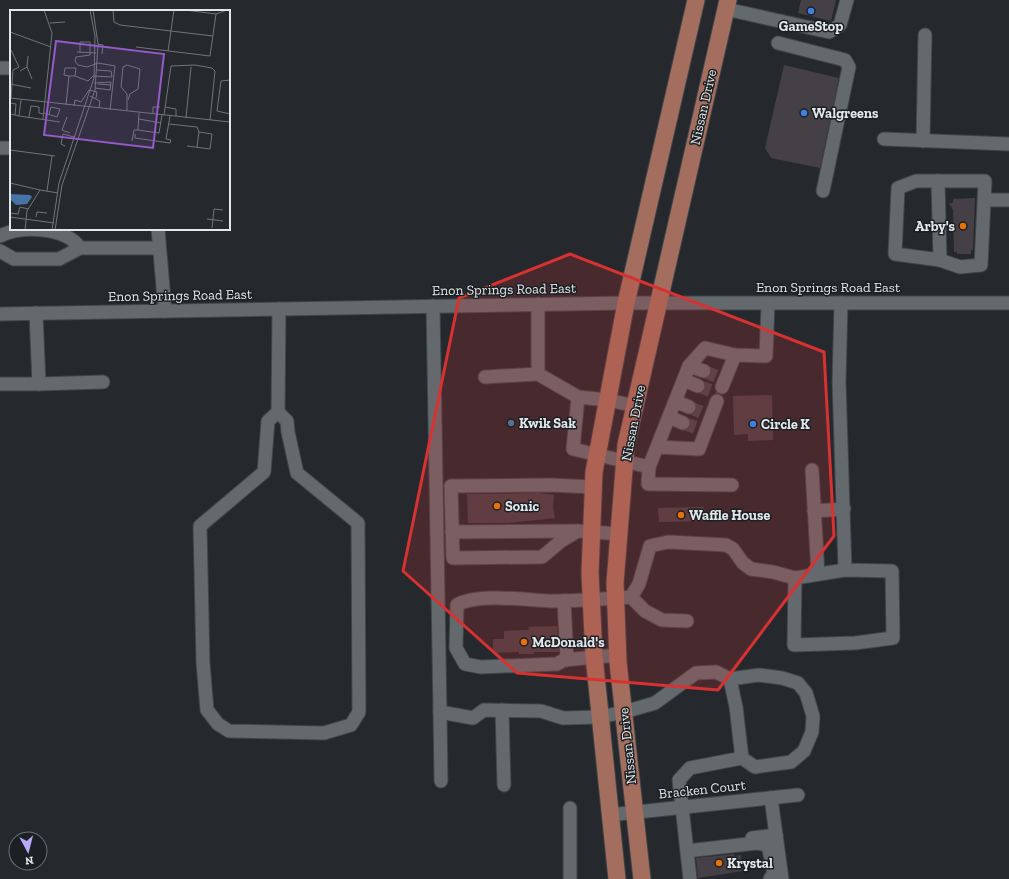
<svg xmlns="http://www.w3.org/2000/svg" width="1009" height="879" viewBox="0 0 1009 879" font-family="'Zilla Slab',serif">
<style>
.building{fill:#444045}
.lines{fill:none;stroke-linecap:round;stroke-linejoin:round}
.minor-tunnel{stroke:#424649;stroke-width:13;stroke-dasharray:13 6;stroke-linecap:butt}
.minor-casing{stroke:#414549;stroke-width:15}
.major-casing{stroke:#414549;stroke-width:19}
.minor{stroke:#64696e;stroke-width:13}
.major{stroke:#a36e5d;stroke-width:17}
.marked{fill:#d73232;fill-opacity:0.2;stroke:#d73232;stroke-width:3;stroke-linejoin:round}
.shop-dot{fill:#3f7fe0;stroke:#1b2024;stroke-width:1.5}
.food-dot{fill:#e8710a;stroke:#1b2024;stroke-width:1.5}
.service-dot{fill:#5c6f8a;stroke:#1b2024;stroke-width:1.5}
.labels{text-anchor:middle;stroke-width:3;stroke-linejoin:round;paint-order:stroke}
.poi-label{font-size:14px;font-weight:bold;fill:#e4e7ea;stroke:#1b2024;text-anchor:start}
.street-label{font-size:14px;fill:#e4e7ea;stroke:#1b2024}
.inset-road{fill:none;stroke:#717579;stroke-width:1}
.view{fill:#955bca;fill-opacity:0.15;stroke:#955bca;stroke-width:2}
.inset-edge{fill:none;stroke:#e4e7ea;stroke-width:2}
</style>
<rect width="100%" height="100%" fill="#25292d"/>
<g class="building">
<polygon points="801,0 836,0 831,21 798,13"/>
<polygon points="784,65 839,78 820,168 771,158 765,148"/>
<polygon points="975,198 973,250 971,250 971,254 957,254 957,252 954,252 953,210 949,203 953,203 953,199"/>
<polygon points="772,395 773,440 748,441 748,434 734,435 733,396"/>
<polygon points="538,493 554,495 553,507 555,518 509,523 468,523 467,494"/>
<polygon points="704,507 705,521 659,522 658,508"/>
<polygon points="557,626 559,652 534,652 534,654 519,654 519,652 493,653 493,639 504,639 504,631 529,630 528,627"/>
<polygon points="734,854 734,856 741,855 743,871 698,878 696,858"/>
</g>
<g class="lines">
<g class="minor-tunnel">
<polyline points="704,371 718,377"/>
<polyline points="698,386 720,394"/>
<polyline points="689,407 703,413"/>
<polyline points="683,423 697,428"/>
</g>
<g class="minor-casing">
<g id="minor">
<polyline points="726,9 829,32 840,25 847,0"/>
<polyline points="778,43 845,60 849,67 823,191"/>
<polyline points="0,68 11,68"/>
<polyline points="884,139 1009,144"/>
<polyline points="923,141 925,35"/>
<polyline points="0,148 11,148"/>
<polygon points="916,181 985,181 981,265 960,267 940,260 895,254 898,188"/>
<polyline points="938,181 940,260"/>
<polyline points="985,200 1009,200"/>
<polyline points="158,229 165,311"/>
<path d="M0 236C22 225 66 227 80 248"/>
<polyline points="0,251 14,259 59,259 80,248 159,248"/>
<polyline points="841,303 839,382 845,570 892,571 893,638 855,643 794,645 795,578 845,570"/>
<polyline points="538,304 538,374 578,397 608,400 635,406"/>
<polyline points="433,306 440,712 473,718 484,710 541,711 563,718 600,717 624,712 655,703 696,673 716,672 730,679 759,675 782,678 798,683 806,693 813,716 812,732 804,751 791,762 755,767 742,758 736,707 730,679"/>
<polyline points="0,314 626,303 1009,303"/>
<polyline points="689,366 704,371"/>
<polyline points="485,377 538,374"/>
<polyline points="684,380 698,386"/>
<polyline points="0,384 39,384 36,313"/>
<polyline points="39,384 103,382"/>
<polyline points="722,387 735,355"/>
<polyline points="578,397 573,449 649,467 689,366 705,348 735,355 766,356 768,303"/>
<polyline points="675,401 689,407"/>
<polyline points="278,412 268,421 264,472 200,526 203,663 207,710 218,724 229,731 324,733 351,725 359,712 358,523 297,473 288,432 287,421 278,412 279,309"/>
<polyline points="669,417 683,423"/>
<polyline points="657,447 699,449 717,401"/>
<polyline points="649,467 648,484 732,485"/>
<polyline points="812,470 818,574"/>
<polyline points="593,487 550,485 451,486 453,558 542,557 561,541 578,531 619,534"/>
<polyline points="814,511 844,509"/>
<polyline points="452,532 577,531"/>
<polyline points="631,597 645,611 662,620 687,621"/>
<polyline points="564,601 567,660"/>
<path d="M618 655 564 660 557 664 481 667 465 664 456 648 457 605C477 593 526 600 551 601 577 601 604 599 631 597L639 584 650 546 668 542 726 545 733 549 743 563 751 569 773 572 795 578"/>
<polyline points="502,710 504,785"/>
<polyline points="440,712 441,781"/>
<polyline points="771,798 782,879"/>
<polyline points="609,815 798,795"/>
<polyline points="752,838 776,835"/>
<polyline points="687,851 757,843 768,845 774,873 770,879"/>
<polyline points="570,879 570,808"/>
<polyline points="690,879 679,780 690,768 742,758"/>
</g>
</g>
<g class="major-casing">
<g id="major">
<polyline points="617,879 594,656 590,573 594,472 626,303 696,0"/>
<polyline points="642,879 618,662 615,583 626,445 728,0"/>
</g>
</g>
<use href="#minor" class="minor"/>
<use href="#major" class="major"/>
</g>
<path class="marked" d="M570 254 824 352 834 536 718 690 517 673 403 571 459 298Z"/>
<g class="shop-dot">
<circle cx="811" cy="11" r="4"/>
<circle cx="804" cy="113" r="4"/>
<circle cx="753" cy="424" r="4"/>
</g>
<g class="food-dot">
<circle cx="963" cy="226" r="4"/>
<circle cx="497" cy="506" r="4"/>
<circle cx="681" cy="515" r="4"/>
<circle cx="524" cy="642" r="4"/>
<circle cx="719" cy="863" r="4"/>
</g>
<circle class="service-dot" cx="511" cy="423" r="4"/>
<g class="labels">
<g class="poi-label">
<text x="811" y="31" text-anchor="middle">GameStop</text>
<text x="812" y="118">Walgreens</text>
<text x="955" y="231" text-anchor="end">Arby's</text>
<text x="519" y="428">Kwik Sak</text>
<text x="761" y="429">Circle K</text>
<text x="505" y="511">Sonic</text>
<text x="689" y="520">Waffle House</text>
<text x="532" y="647">McDonald's</text>
<text x="727" y="868">Krystal</text>
</g>
<g class="street-label">
<text transform="translate(703 107) rotate(-77)" y="5">Nissan Drive</text>
<text x="828" y="292">Enon Springs Road East</text>
<text transform="translate(504 289) rotate(-1)" y="5">Enon Springs Road East</text>
<text transform="translate(180 295) rotate(-1)" y="5">Enon Springs Road East</text>
<text transform="translate(633 423) rotate(-79)" y="5">Nissan Drive</text>
<text transform="translate(627 746) rotate(-96)" y="5">Nissan Drive</text>
<text transform="translate(702 789) rotate(-6)" y="5">Bracken Court</text>
</g>
</g>
<g transform="translate(10 10)">
<rect width="220" height="220" fill="#25292d"/>
<path d="M0 184 20 185 22 187 17 194 6 195 0 189Z" fill="#4873a5"/>
<path class="inset-road" d="M103 0 104 12 110 15 203 26M175 0 206 4 217 0M40 13 55 12M0 22 41 37M88 34 93 35 92 44M126 37 200 46 206 4M1 40 9 57 3 60 1 88M158 41 164 0M67 42 86 43M70 42V32H80V45L66 47 65 51 68 55 77 57 88 53 105 56 100 100M17 57 22 69M10 61 17 57 18 46M65 66 78 71 83 66 102 67 101 61 86 60M220 70 211 71 207 101 220 104M84 73 101 72 100 80 85 78M0 74 21 78M88 74 101 75M80 86 90 91 89 98M0 88 220 112M0 93 6 94 5 105M56 95 59 66 54 65 55 58H66L65 66H59M64 96 65 90 71 92 79 80 87 82 86 88M155 97 166 99V106M117 101V84L111 77 113 57 117 55 130 59 128 79 120 84 118 90M34 103 47 107 50 99 41 97 39 104M129 103 128 120 149 123 152 105M0 104 9 106 11 90M143 104V97H150M154 105 161 56 185 55 202 58 205 61 200 110M9 106 50 112M19 107 21 96 29 97V103L34 104M57 107 52 120 60 123M176 108 181 57M33 109 42 23 34 0M129 109 151 113M159 114 187 117 189 122 202 124 200 139 177 136M125 124V128L160 133 161 130 156 129 160 106M122 131 124 120H128M55 136 51 134 53 124 64 127M187 137 189 122M0 140 45 146M0 173 30 180M37 181 42 146M0 203 8 204 10 197 18 199M0 207 44 213M26 207 27 202 37 203M197 209 213 211M202 218 204 199 213 200M15 220 17 201 30 180 48 183M42 220 49 173 84 68 85 26 80 0M45 220 52 175 85 80 88 34 83 0"/>
<path class="view" d="M46 31 154 44 143 138 34 125Z"/>
<rect width="220" height="220" class="inset-edge"/>
</g>
<g transform="translate(28 851) rotate(173)"><circle r="19" fill="#1b2024" stroke="#6b7073"/>
<path d="M0-3L7 15L0 10L-7 15Z" fill="#b7abf8"/>
<text y="-6" font-size="11" font-weight="bold" text-anchor="middle" fill="#e4e7ea">N</text>
</g>
</svg>
